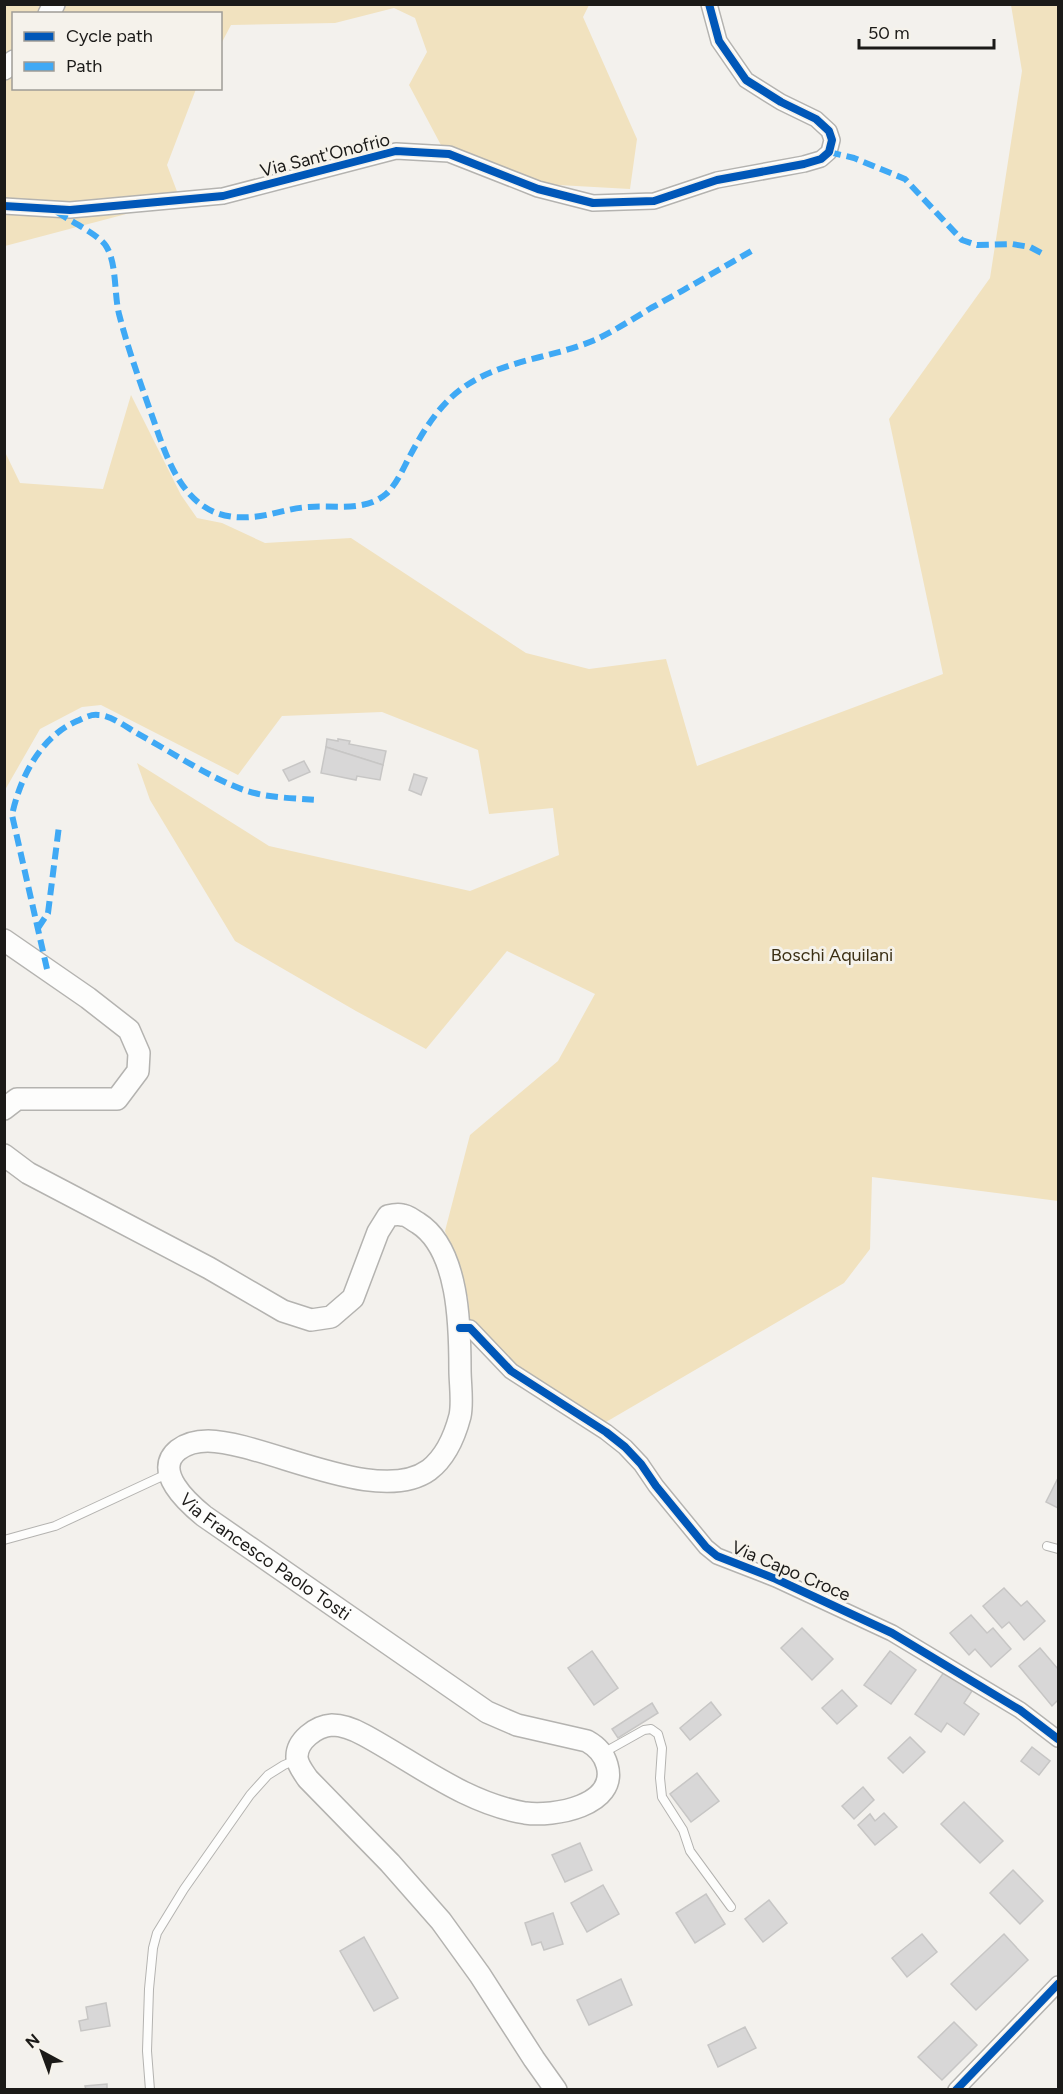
<svg xmlns="http://www.w3.org/2000/svg" width="1063" height="2094" viewBox="0 0 1063 2094" font-family="Figtree,sans-serif">
<style>
.green{fill:#f1e2bf}
.building{fill:#d8d7d7;stroke:#c7c6c5;stroke-width:1.5}
.lines{fill:none;stroke-linecap:round;stroke-linejoin:round}
.lane-casing{stroke:#b4b3b0;stroke-width:10}
.street-casing{stroke:#b4b3b0;stroke-width:18}
.secondary-casing{stroke:#b4b3b0;stroke-width:24}
.lane{stroke:#fdfdfc;stroke-width:8}
.street{stroke:#fdfdfc;stroke-width:15}
.secondary{stroke:#fdfdfc;stroke-width:21}
.quiet{stroke:#3fa9f5;stroke-width:6;stroke-dasharray:12 6;stroke-linecap:butt}
.cycleway-casing{stroke:#f5f2eb;stroke-width:11}
.cycleway{stroke:#0057b8;stroke-width:8}
.labels{text-anchor:middle;stroke-width:6;stroke-linejoin:round;paint-order:stroke}
.street-label{font-size:18px;fill:#1b1a18;stroke:#f5f2eb}
.park-label{font-size:18px;fill:#3b2f14;stroke:#f5f2eb}
</style>
<rect width="100%" height="100%" fill="#f3f1ed"/>
<g class="green">
<polygon points="5,5 589,5 583,17 637,139 630,189 540,184 442,147 409,85 427,52 415,18 394,8 335,23 231,25 221,44 220,14 14,14 14,88 196,89 167,165 181,202 130,213 5,246"/>
<polygon points="1011,5 1058,5 1058,1201 872,1177 870,1249 844,1283 606,1422 586,1420 526,1379 470,1328 468,1298 445,1231 470,1135 558,1061 595,994 507,951 426,1049 356,1011 235,941 150,800 137,763 269,846 470,891 559,855 553,808 489,814 478,750 382,712 282,716 238,775 101,705 82,707 40,729 5,790 5,452 20,483 103,489 131,395 181,495 197,518 222,523 265,543 351,538 526,653 589,669 666,659 697,766 943,674 889,419 990,278 1022,71"/>
</g>
<g class="building">
<polygon points="327,739 338,741 338,739 350,741 349,744 386,751 383,765 326,747"/>
<polygon points="326,747 383,765 380,780 357,776 356,780 321,773"/>
<polygon points="304,761 310,772 289,781 283,770"/>
<polygon points="414,774 427,778 421,795 409,790"/>
<polygon points="1057,1480 1058,1481 1058,1508 1046,1502"/>
<polygon points="1004,1588 1021,1606 1027,1601 1045,1621 1024,1640 1009,1622 1002,1628 983,1606"/>
<polygon points="971,1615 987,1633 993,1628 1011,1649 991,1667 975,1649 969,1655 950,1633"/>
<polygon points="802,1628 833,1659 812,1680 781,1648"/>
<polygon points="1040,1648 1058,1669 1058,1700 1052,1706 1019,1666"/>
<polygon points="592,1651 618,1688 594,1705 568,1668"/>
<polygon points="890,1651 916,1670 891,1704 864,1685"/>
<polygon points="944,1672 972,1691 964,1703 979,1714 964,1735 947,1723 941,1732 915,1714"/>
<polygon points="842,1690 857,1706 837,1724 822,1708"/>
<polygon points="711,1702 721,1715 690,1740 680,1728"/>
<polygon points="652,1703 658,1713 618,1738 612,1729"/>
<polygon points="910,1737 925,1752 903,1773 888,1758"/>
<polygon points="1032,1747 1050,1761 1039,1775 1021,1761"/>
<polygon points="697,1773 719,1801 691,1822 670,1794"/>
<polygon points="863,1787 874,1800 854,1819 842,1806"/>
<polygon points="964,1802 1003,1841 980,1863 941,1824"/>
<polygon points="884,1813 897,1827 875,1845 858,1825 870,1814 875,1821"/>
<polygon points="580,1843 592,1870 565,1882 552,1855"/>
<polygon points="1013,1870 1043,1901 1020,1924 990,1893"/>
<polygon points="603,1885 619,1914 587,1932 571,1903"/>
<polygon points="706,1894 725,1924 695,1943 676,1913"/>
<polygon points="769,1900 787,1923 763,1942 745,1919"/>
<polygon points="553,1913 563,1944 544,1950 541,1942 532,1945 525,1923"/>
<polygon points="922,1934 937,1952 907,1977 892,1958"/>
<polygon points="1004,1934 1028,1960 976,2010 951,1984"/>
<polygon points="364,1937 398,1998 374,2011 340,1951"/>
<polygon points="621,1979 632,2005 589,2025 577,2000"/>
<polygon points="106,2003 110,2026 81,2031 79,2021 88,2019 86,2007"/>
<polygon points="954,2022 977,2045 942,2080 918,2057"/>
<polygon points="745,2027 756,2048 718,2067 708,2045"/>
<polygon points="107,2084 107,2090 86,2090 85,2086"/>
</g>
<g class="lines">
<g class="lane-casing">
<g id="lane">
<polyline points="4,1540 55,1526 169,1473"/>
<polyline points="1047,1546 1058,1549"/>
<polyline points="603,1753 644,1730 651,1729 658,1734 662,1748 660,1778 662,1797 683,1830 690,1851 731,1907"/>
<polyline points="150,2090 147,2051 149,1989 153,1948 157,1933 184,1889 250,1795 268,1775 284,1765 296,1760"/>
</g>
</g>
<g class="street-casing">
<g id="street">
<polyline points="4,206 70,210 223,196 396,151 449,154 538,189 593,203 654,201 717,180 804,164 821,159 829,152 832,140 829,131 816,119 781,102 746,80 719,41 709,4"/>
<polyline points="460,1328 470,1328 511,1371 606,1432 625,1447 641,1464 656,1486 706,1547 717,1556 776,1579 892,1633 1020,1710 1058,1739"/>
<polyline points="956,2090 1058,1984"/>
</g>
</g>
<g class="secondary-casing">
<g id="secondary">
<polyline points="49,14 54,4"/>
<polyline points="4,69 14,61"/>
<polyline points="4,940 88,998 129,1030 139,1053 138,1071 117,1099 17,1099 4,1109"/>
<path id="s1" d="M4 1155 28 1173 209 1268 283 1311 311 1320 331 1317 353 1298 378 1232 388 1216C392 1215 398 1214 402 1215 407 1215 413 1220 418 1223 459 1249 460 1326 460 1370 460 1384 463 1402 460 1416 455 1435 446 1457 429 1470 378 1507 265 1442 208 1441 197 1441 187 1443 178 1450 152 1471 188 1503 204 1516L487 1712 517 1725 587 1741C596 1746 604 1754 607 1765 619 1806 553 1817 525 1813 465 1803 416 1763 364 1735 355 1730 343 1725 332 1725 316 1726 296 1741 297 1758 298 1766 304 1773 308 1779L390 1863 441 1921 480 1975 534 2059 556 2090"/>
</g>
</g>
<use href="#lane" class="lane"/>
<use href="#street" class="street"/>
<use href="#secondary" class="secondary"/>
<g class="quiet">
<polyline points="829,152 854,158 905,179 962,240 977,245 1012,244 1030,247 1045,255"/>
<path d="M57 212C70 221 98 234 106 246 117 263 114 294 119 314 129 353 143 390 156 427 172 474 192 522 251 517 270 516 289 508 309 507 334 505 365 512 386 494 398 483 404 466 412 452 425 428 441 403 464 387 502 360 553 358 595 340 614 331 633 319 651 308 686 289 720 269 755 249"/>
<polyline points="38,928 48,913 59,826"/>
<path d="M47 969 12 815C20 778 40 737 77 721 84 718 91 714 98 715 110 715 125 726 135 732 168 750 210 778 244 790 267 798 293 798 316 800"/>
</g>
<g class="cycleway-casing">
<g id="cycleway">
<polyline points="4,206 70,210 223,196 396,151 449,154 538,189 593,203 654,201 717,180 804,164 821,159 829,152 832,140 829,131 816,119 781,102 746,80 719,41 709,4"/>
<polyline points="460,1328 470,1328 511,1371 606,1432 625,1447 641,1464 656,1486 706,1547 717,1556 776,1579 892,1633 1020,1710 1058,1739"/>
<polyline points="956,2090 1058,1984"/>
</g>
</g>
<use href="#cycleway" class="cycleway"/>
</g>
<g class="labels">
<g class="street-label">
<text transform="translate(325 155) rotate(-14)" y="6">Via Sant'Onofrio</text>
<text dy="6" stroke="none"><textPath href="#s1" startOffset="1204">Via Francesco Paolo Tosti</textPath></text>
<text transform="translate(791 1571) rotate(23)" y="6">Via Capo Croce</text>
</g>
<g class="park-label">
<text x="832" y="961">Boschi Aquilani</text>
</g>
</g>
<rect width="1063" height="2094" fill="none" stroke="#1b1a18" stroke-width="12"/>
<rect x="12" y="12" width="210" height="78" fill="#f5f2eb" stroke="#9e9c97" stroke-width="1.5"/>
<rect x="24" y="32" width="30" height="9" fill="#0057b8" stroke="#9e9c97" stroke-width="1.5"/>
<text x="66" y="42" font-size="18" fill="#1b1a18">Cycle path</text>
<rect x="24" y="62" width="30" height="9" fill="#3fa9f5" stroke="#9e9c97" stroke-width="1.5"/>
<text x="66" y="72" font-size="18" fill="#1b1a18">Path</text>
<g transform="translate(42 2052) rotate(319)" stroke="#f5f2eb" stroke-width="4.5" paint-order="stroke">
<path d="M0-4.5L10 22L0 15L-10 22Z" fill="#1b1a18"/>
<text y="-9" font-size="16" font-weight="bold" text-anchor="middle" fill="#1b1a18">N</text>
</g>
<path d="M859 39v9h135v-9" fill="none" stroke="#1b1a18" stroke-width="3"/>
<text x="868" y="39" font-size="18" fill="#1b1a18" stroke="#f5f2eb" stroke-width="4.5" paint-order="stroke">50 m</text>
</svg>
